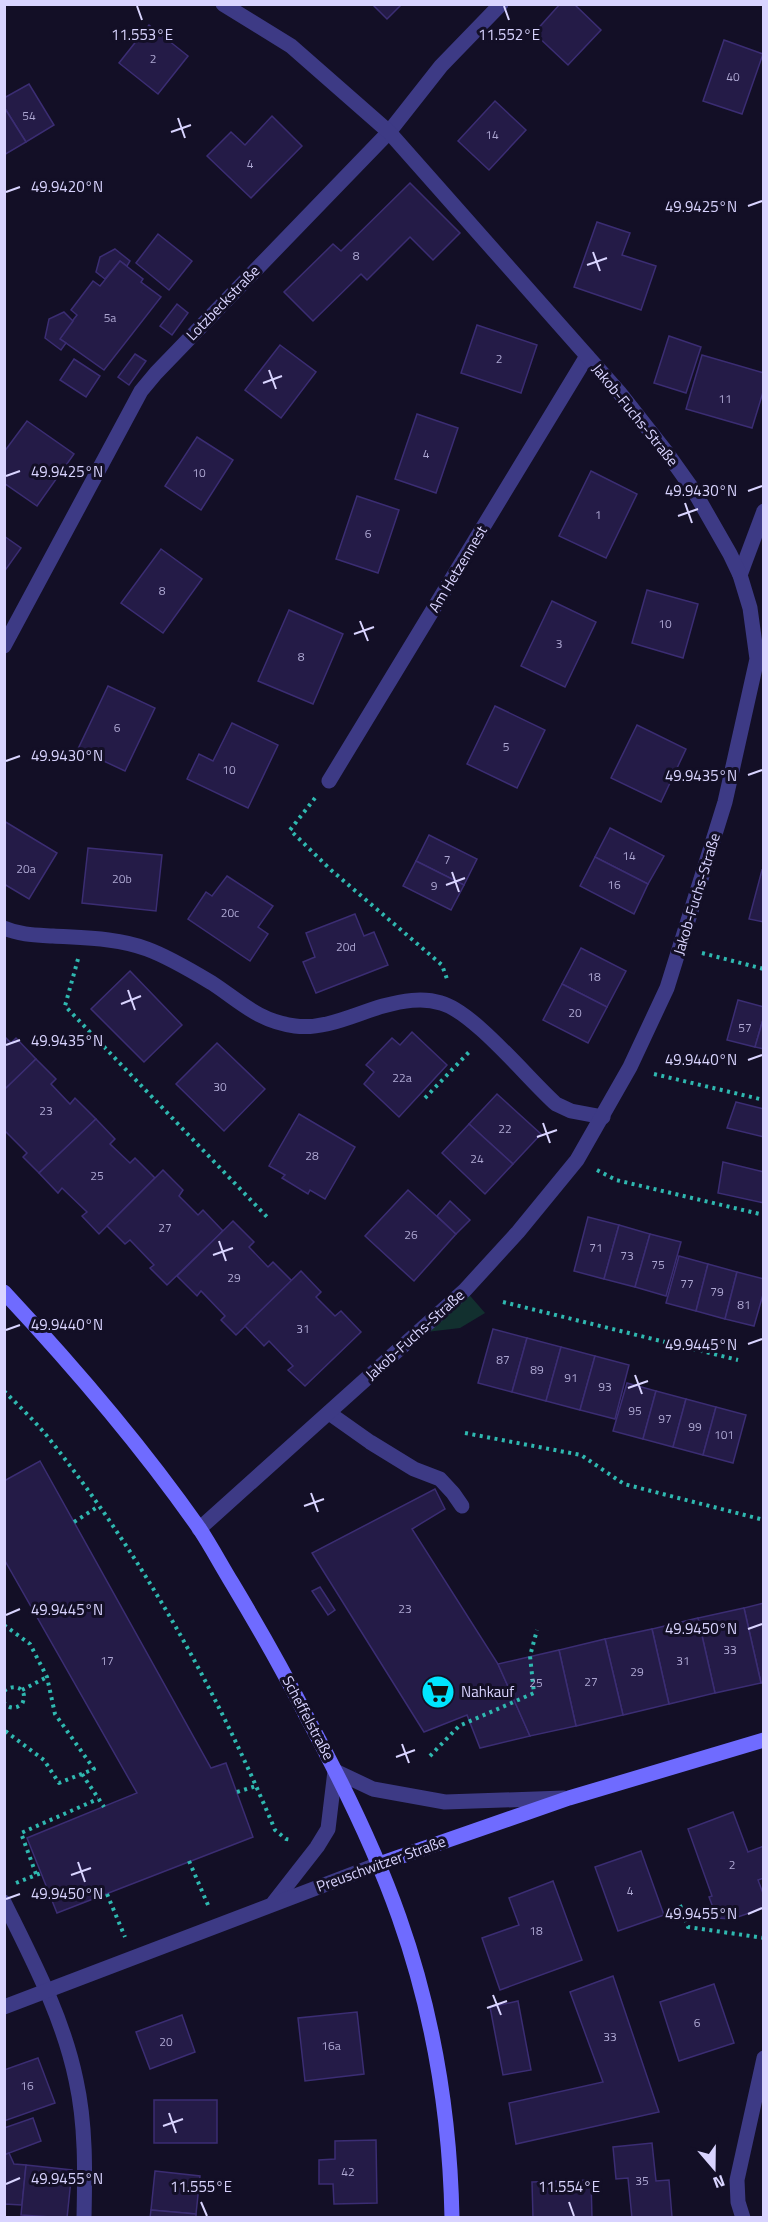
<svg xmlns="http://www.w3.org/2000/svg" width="768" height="2222" viewBox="0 0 768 2222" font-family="'Titillium Web',sans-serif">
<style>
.green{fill:#12302f}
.building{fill:#241b47;stroke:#3b2d73;stroke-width:1.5}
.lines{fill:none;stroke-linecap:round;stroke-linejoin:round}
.path{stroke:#2fb8b0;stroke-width:4;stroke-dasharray:3 4.5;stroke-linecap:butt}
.lane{stroke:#3d3a85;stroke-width:15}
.street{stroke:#3d3a85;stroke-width:15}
.secondary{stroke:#6f6bff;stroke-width:15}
.ticks{fill:none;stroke:#d9d4ff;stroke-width:2}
.labels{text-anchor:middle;stroke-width:6;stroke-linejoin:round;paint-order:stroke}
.number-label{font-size:12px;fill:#aca6d1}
.street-label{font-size:15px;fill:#d9d4ff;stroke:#130f26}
.poi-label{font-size:15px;fill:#d9d4ff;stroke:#130f26;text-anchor:start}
.ticks-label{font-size:15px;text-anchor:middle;fill:#d9d4ff;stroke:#130f26;stroke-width:6;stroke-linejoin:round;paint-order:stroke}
</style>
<rect width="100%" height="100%" fill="#130f26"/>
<polygon class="green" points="465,1290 485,1313 460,1328 418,1333"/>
<g class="building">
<polygon points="372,4 402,4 387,19"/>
<polygon points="560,4 574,4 601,30 568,65 534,33"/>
<polygon points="149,25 188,56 158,94 119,63"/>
<polygon points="724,40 763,54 742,114 703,101"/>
<polygon points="29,84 54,125 26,142 4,107 4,98"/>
<polygon points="495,101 526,130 489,170 458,141"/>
<polygon points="4,107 26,142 4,155"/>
<polygon points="272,116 302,146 251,198 207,156 231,132 245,145"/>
<polygon points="410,183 460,233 433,260 410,237 367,280 361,274 313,321 284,292 333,244 341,251"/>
<polygon points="597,222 630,233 622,255 656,266 641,310 574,287"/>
<polygon points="158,234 192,261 169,290 136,263"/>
<polygon points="115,249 130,261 127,266 120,261 105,279 96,272 100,257"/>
<polygon points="120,261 143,279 141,282 161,297 104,370 59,338 77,315 71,310 93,281 100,286"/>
<polygon points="177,304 188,313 172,335 160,326"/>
<polygon points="64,312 73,321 60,339 66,343 61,350 45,338 49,319"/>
<polygon points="477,325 537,345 521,393 461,373"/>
<polygon points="669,336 701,347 686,393 654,383"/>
<polygon points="280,345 316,372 281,418 245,390"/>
<polygon points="135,354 146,361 129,385 118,377"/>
<polygon points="702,355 764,373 764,389 752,428 686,409"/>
<polygon points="74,359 100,376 86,397 60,380"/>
<polygon points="417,414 458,428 436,493 395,479"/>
<polygon points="27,421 74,454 37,506 4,483 4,452"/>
<polygon points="197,437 233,460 201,510 165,486"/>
<polygon points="591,471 637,494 606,558 559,536"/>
<polygon points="357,496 399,510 378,573 336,559"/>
<polygon points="4,536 21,548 4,572"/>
<polygon points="161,549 202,579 163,633 121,603"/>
<polygon points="647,590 698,604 683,658 632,643"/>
<polygon points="552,601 596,622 565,687 521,666"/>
<polygon points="289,610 343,634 313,704 258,681"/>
<polygon points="108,686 155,708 125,771 78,749"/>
<polygon points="495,706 545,730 517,788 467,764"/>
<polygon points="232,723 278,745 248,808 187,779 199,754 213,761"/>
<polygon points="637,725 686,749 661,802 611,778"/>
<polygon points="4,821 57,853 29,899 4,884"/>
<polygon points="610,828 664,856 648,884 595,857"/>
<polygon points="429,835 477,859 464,885 416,861"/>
<polygon points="88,848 162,855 156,911 82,903"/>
<polygon points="595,857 648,884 634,914 580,886"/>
<polygon points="416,861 464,885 451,910 403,886"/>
<polygon points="762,870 764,871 764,922 749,919"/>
<polygon points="227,876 273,906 258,927 268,934 250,961 188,919 206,892 212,896"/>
<polygon points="355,914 364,936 374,932 388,965 316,993 303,962 315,957 306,933"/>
<polygon points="581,948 626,971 607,1007 562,984"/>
<polygon points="130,971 182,1025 144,1062 91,1009"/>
<polygon points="562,984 607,1007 588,1043 543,1020"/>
<polygon points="738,1000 764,1007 764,1016 755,1047 727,1040"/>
<polygon points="764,1016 764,1049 755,1047"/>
<polygon points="412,1032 447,1065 399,1117 364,1084 374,1072 366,1065 392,1038 400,1045"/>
<polygon points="4,1036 11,1043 16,1038 36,1059 4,1090"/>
<polygon points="217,1043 265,1089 224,1131 176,1084"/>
<polygon points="36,1059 56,1079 51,1084 70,1104 75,1098 96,1119 39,1173 23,1157 27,1153 4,1130 4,1090"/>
<polygon points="497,1094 541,1134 513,1164 469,1124"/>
<polygon points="736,1102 764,1109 764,1137 727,1128"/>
<polygon points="299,1114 355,1147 325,1199 310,1190 308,1194 282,1178 285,1175 269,1166"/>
<polygon points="96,1119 115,1139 110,1144 130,1163 135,1158 155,1178 99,1234 82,1216 87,1212 62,1188 58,1193 39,1173"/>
<polygon points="469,1124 513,1164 485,1194 442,1153"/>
<polygon points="723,1162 764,1172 764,1203 718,1193"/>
<polygon points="163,1170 183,1190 179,1196 198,1215 203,1210 223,1231 167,1285 150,1268 154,1265 130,1240 125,1244 107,1226"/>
<polygon points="408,1190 456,1234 414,1281 365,1236"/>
<polygon points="450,1201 470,1220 456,1234 437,1216"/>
<polygon points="588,1217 619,1225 604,1279 574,1271"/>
<polygon points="233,1221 254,1242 249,1247 268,1267 273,1262 292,1281 236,1335 221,1320 225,1316 201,1291 197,1296 177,1276"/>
<polygon points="619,1225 650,1234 635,1287 604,1279"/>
<polygon points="650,1234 681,1242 666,1296 635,1287"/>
<polygon points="679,1256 708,1264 696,1311 666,1303"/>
<polygon points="708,1264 737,1272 725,1319 696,1311"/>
<polygon points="301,1271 321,1292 316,1297 335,1316 341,1311 361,1332 305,1386 288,1370 293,1366 269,1341 264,1346 245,1326"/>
<polygon points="737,1272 764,1279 764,1291 754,1326 725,1319"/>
<polygon points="493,1329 527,1338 512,1392 478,1383"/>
<polygon points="527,1338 561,1347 546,1401 512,1392"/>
<polygon points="561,1347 595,1356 580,1410 546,1401"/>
<polygon points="595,1356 629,1365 615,1419 580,1410"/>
<polygon points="627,1383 656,1391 643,1439 613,1431"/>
<polygon points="656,1391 686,1399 673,1447 643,1439"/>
<polygon points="686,1399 716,1407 703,1455 673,1447"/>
<polygon points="716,1407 746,1415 733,1463 703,1455"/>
<polygon points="40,1461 211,1768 226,1763 253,1837 57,1913 27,1838 137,1793 4,1559 4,1481"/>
<polygon points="435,1489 445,1509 412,1529 498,1664 530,1736 480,1748 467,1715 424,1732 312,1553"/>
<polygon points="320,1587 335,1610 328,1615 312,1591"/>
<polygon points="764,1603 764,1682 761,1683 744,1608"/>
<polygon points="744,1608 761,1683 715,1693 698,1618"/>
<polygon points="698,1618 715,1693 669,1704 652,1629"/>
<polygon points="652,1629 669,1704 623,1715 605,1639"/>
<polygon points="605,1639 623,1715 576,1726 559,1650"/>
<polygon points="559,1650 576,1726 530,1736 498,1664"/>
<polygon points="733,1812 748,1852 764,1846 764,1878 758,1880 764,1896 764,1908 732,1919 717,1918 709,1897 712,1896 688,1829"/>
<polygon points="641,1851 664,1915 618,1931 595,1867"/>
<polygon points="553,1881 582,1960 500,1990 482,1938 519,1925 509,1898"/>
<polygon points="613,1976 659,2112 516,2144 509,2103 603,2082 570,1992"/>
<polygon points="714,1984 734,2043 679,2061 660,2002"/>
<polygon points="518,2001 531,2070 503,2075 490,2007"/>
<polygon points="357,2012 364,2074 305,2081 298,2018"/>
<polygon points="182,2015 195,2052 150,2069 136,2032"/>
<polygon points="38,2058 55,2103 4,2121 4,2070"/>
<rect x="154" y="2100" width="63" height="43"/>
<polygon points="33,2118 41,2141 4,2155 4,2128"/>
<polygon points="376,2140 377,2203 334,2204 333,2184 319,2184 319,2160 335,2159 335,2141"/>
<polygon points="652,2143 656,2181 669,2180 672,2217 632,2218 628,2178 616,2179 613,2147"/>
<polygon points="9,2153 14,2164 26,2165 22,2205 4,2204 4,2155"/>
<polygon points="26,2165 72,2170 67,2218 21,2215"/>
<polygon points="155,2171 200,2176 196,2214 151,2210"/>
<polygon points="591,2180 592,2218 533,2218 532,2182"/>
<polygon points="151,2210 196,2214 196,2218 150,2218"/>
</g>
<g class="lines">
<g class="path">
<polyline points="315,798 290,830 331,870 442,965 447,979"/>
<polyline points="702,953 764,969"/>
<polyline points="78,959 65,1006 268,1218"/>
<polyline points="654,1074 764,1100"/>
<polyline points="425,1098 470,1051"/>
<polyline points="597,1170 616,1180 764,1215"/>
<polyline points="503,1302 738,1360"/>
<path d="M4 1391C20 1407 37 1423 51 1441 144 1559 217 1691 275 1830L286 1839 292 1840"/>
<polyline points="465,1433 581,1455 624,1484 764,1520"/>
<polyline points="74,1522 99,1506"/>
<polyline points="4,1625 30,1644 47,1677 55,1714 94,1769 59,1783 44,1760 4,1730"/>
<polyline points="22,1690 47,1677"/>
<path d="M4 1691C16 1682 29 1690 22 1704 16 1709 10 1709 4 1703"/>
<polyline points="430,1756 459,1726 534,1693 530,1656 537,1630"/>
<polyline points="82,1774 104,1807"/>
<polyline points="237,1792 256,1786"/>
<polyline points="189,1861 208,1905"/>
<polyline points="36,1874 21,1833 98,1799"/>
<polyline points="16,1883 41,1873"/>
<polyline points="107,1894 125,1937"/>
<polyline points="680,1905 688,1927 764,1938"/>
</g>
<polyline class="lane" points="329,1413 370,1442 414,1469 440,1479 453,1493 462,1506"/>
<g class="street">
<polyline points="740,575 764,511"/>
<polyline points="4,646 141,391 156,373 389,132 441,66 501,4"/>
<polyline points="329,781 587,356"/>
<path d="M4 928C20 935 37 935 53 936 85 938 118 938 147 949 169 957 192 971 212 983 241 1002 258 1021 295 1026 325 1030 355 1014 383 1006 402 1001 422 997 441 1003 474 1012 528 1079 556 1104L571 1111 603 1117"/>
<polyline points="199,1529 465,1290 518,1232 577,1160 630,1067 667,988 725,802 757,659 750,608 740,575 730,554 694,491 667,453 619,392 389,132 291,46 223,4"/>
<path d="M4 1902C32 1959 63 2017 76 2080 86 2125 85 2172 84 2218"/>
<polyline points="274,1902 317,1847 328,1829 335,1771 373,1789 445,1802 564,1798"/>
<polyline points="4,2007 379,1864"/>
<polyline points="743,2218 738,2202 737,2180 764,2058"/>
</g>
<g class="secondary">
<path d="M4 1292C74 1367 141 1445 199 1528 211 1546 221 1565 232 1583 259 1628 285 1674 309 1721 343 1784 375 1849 399 1917 433 2013 450 2116 452 2218"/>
<polyline points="379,1864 569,1798 764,1740"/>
</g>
</g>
<path class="ticks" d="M137 6 142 20M504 6 509 20M178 118 185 138M171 132 191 125M6 192 20 187M748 206 762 201M593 252 600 271M587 265 607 258M269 370 276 389M263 383 282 376M6 476 20 471M748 491 762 486M685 503 692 523M678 516 698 509M360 621 368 641M354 634 374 627M6 761 20 756M748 775 762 770M452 872 459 892M446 885 465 878M128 990 135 1010M121 1004 141 996M6 1045 20 1040M748 1060 762 1055M543 1123 550 1143M537 1137 557 1130M219 1241 226 1261M213 1255 233 1248M6 1330 20 1325M748 1344 762 1339M635 1375 642 1394M628 1388 648 1381M311 1493 318 1512M304 1506 324 1499M6 1615 20 1609M748 1629 762 1624M402 1744 409 1763M396 1757 415 1750M78 1862 85 1882M71 1875 91 1868M6 1899 20 1894M748 1914 762 1908M493 1995 501 2015M487 2008 507 2001M169 2113 176 2133M163 2126 183 2119M6 2184 20 2178M201 2202 207 2216M569 2202 574 2216"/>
<defs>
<g id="supermarket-disc" transform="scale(1.725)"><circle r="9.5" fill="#00e5ff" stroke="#130f26"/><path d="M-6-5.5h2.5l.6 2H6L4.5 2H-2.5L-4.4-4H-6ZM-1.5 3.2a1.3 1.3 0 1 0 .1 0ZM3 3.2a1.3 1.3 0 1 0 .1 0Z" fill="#111"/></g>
</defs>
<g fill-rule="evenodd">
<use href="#supermarket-disc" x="438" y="1692"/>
</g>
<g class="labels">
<g class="number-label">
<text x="153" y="63">2</text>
<text x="733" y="81">40</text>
<text x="29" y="120">54</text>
<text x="492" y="139">14</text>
<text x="250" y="168">4</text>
<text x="356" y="260">8</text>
<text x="110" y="322">5a</text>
<text x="499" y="363">2</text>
<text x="725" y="403">11</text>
<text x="426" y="458">4</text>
<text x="199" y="477">10</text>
<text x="598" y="519">1</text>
<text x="368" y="538">6</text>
<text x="162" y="595">8</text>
<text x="665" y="628">10</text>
<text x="559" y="648">3</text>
<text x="301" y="661">8</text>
<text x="117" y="732">6</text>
<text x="506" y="751">5</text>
<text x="229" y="774">10</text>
<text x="629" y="860">14</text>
<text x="447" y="864">7</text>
<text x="26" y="873">20a</text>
<text x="122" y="883">20b</text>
<text x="614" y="889">16</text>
<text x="434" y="890">9</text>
<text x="230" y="917">20c</text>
<text x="346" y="951">20d</text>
<text x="594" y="981">18</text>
<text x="575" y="1017">20</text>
<text x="745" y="1032">57</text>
<text x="402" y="1082">22a</text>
<text x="220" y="1091">30</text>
<text x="46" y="1115">23</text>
<text x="505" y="1133">22</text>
<text x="312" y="1160">28</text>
<text x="477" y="1163">24</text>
<text x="97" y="1180">25</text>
<text x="165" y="1232">27</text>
<text x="411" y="1239">26</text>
<text x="596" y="1252">71</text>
<text x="627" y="1260">73</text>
<text x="658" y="1269">75</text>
<text x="234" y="1282">29</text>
<text x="687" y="1288">77</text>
<text x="717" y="1296">79</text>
<text x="744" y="1309">81</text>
<text x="303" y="1333">31</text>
<text x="503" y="1364">87</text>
<text x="537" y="1374">89</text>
<text x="571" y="1382">91</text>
<text x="605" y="1391">93</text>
<text x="635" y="1415">95</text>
<text x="665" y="1423">97</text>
<text x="695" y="1431">99</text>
<text x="724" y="1439">101</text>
<text x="405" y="1613">23</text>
<text x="730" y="1654">33</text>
<text x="107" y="1665">17</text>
<text x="683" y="1665">31</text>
<text x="637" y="1676">29</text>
<text x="591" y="1686">27</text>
<text x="536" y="1687">25</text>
<text x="732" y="1869">2</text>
<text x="630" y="1895">4</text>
<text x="536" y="1935">18</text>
<text x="697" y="2027">6</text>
<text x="610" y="2041">33</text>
<text x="166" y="2046">20</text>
<text x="331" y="2050">16a</text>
<text x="27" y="2090">16</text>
<text x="348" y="2176">42</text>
<text x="642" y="2185">35</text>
</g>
<g class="street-label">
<text transform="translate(223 303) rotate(-46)" y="5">Lotzbeckstraße</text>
<text transform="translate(635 415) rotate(51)" y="5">Jakob-Fuchs-Straße</text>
<text transform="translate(458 569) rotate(-59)" y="5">Am Hetzennest</text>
<text transform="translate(697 894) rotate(-73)" y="5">Jakob-Fuchs-Straße</text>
<text transform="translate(415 1335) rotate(-42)" y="5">Jakob-Fuchs-Straße</text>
<text transform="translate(308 1718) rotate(62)" y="5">Scheffelstraße</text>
<text transform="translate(381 1864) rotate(-20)" y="5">Preuschwitzer Straße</text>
</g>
<g class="poi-label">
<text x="461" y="1697">Nahkauf</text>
</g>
</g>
<g class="ticks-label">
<text x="509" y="40">11.552°E</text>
<text x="142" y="40">11.553°E</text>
<text x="67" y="192">49.9420°N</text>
<text x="701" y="212">49.9425°N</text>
<text x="67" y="477">49.9425°N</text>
<text x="701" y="496">49.9430°N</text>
<text x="67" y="761">49.9430°N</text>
<text x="701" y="781">49.9435°N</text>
<text x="67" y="1046">49.9435°N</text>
<text x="701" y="1065">49.9440°N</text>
<text x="67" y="1330">49.9440°N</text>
<text x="701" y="1350">49.9445°N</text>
<text x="67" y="1615">49.9445°N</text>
<text x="701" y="1634">49.9450°N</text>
<text x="67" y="1899">49.9450°N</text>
<text x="701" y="1919">49.9455°N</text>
<text x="67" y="2184">49.9455°N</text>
<text x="201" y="2192">11.555°E</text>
<text x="569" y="2192">11.554°E</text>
</g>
<rect width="768" height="2222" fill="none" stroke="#d9d4ff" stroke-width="12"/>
<g transform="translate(714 2168) rotate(160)" stroke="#130f26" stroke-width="4.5" paint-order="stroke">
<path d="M0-4.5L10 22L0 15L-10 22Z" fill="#d9d4ff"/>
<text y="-9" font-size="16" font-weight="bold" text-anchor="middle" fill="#d9d4ff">N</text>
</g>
</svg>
